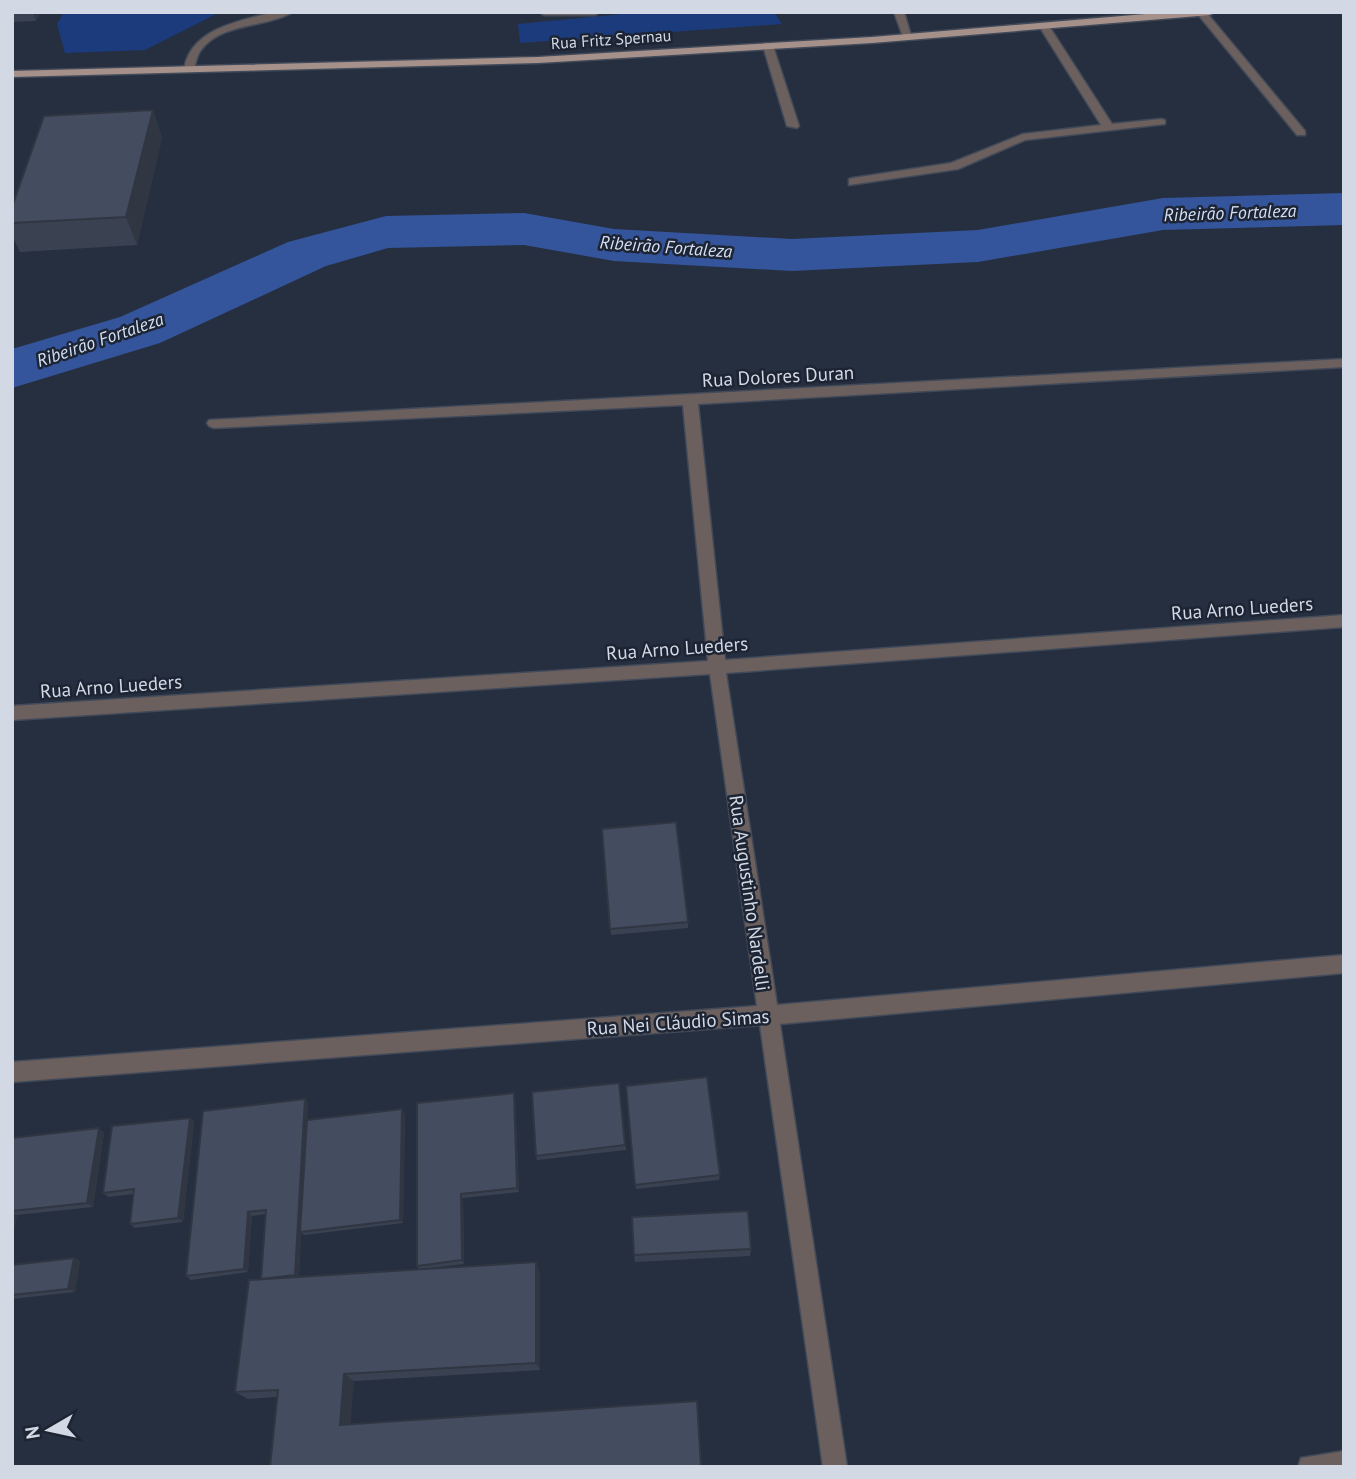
<svg xmlns="http://www.w3.org/2000/svg" width="1356" height="1479" viewBox="0 0 1356 1479" font-family="'PT Sans',sans-serif">
<style>
.green{fill:#1c3b7d}
.lines{fill:none;stroke-linecap:round;stroke-linejoin:round}
.river{fill:#34559b;fill-rule:evenodd}
.minor-casing{stroke:#424a59;stroke-width:3}
.major-casing{stroke:#424a59;stroke-width:3}
.minor{fill:#6b605d;fill-rule:evenodd}
.major{fill:#a6918a;fill-rule:evenodd}
.wall{fill:#3a4252}
.shaded-wall{fill:#303642}
.building{fill:#444d5f;stroke:#303642;stroke-width:2}
.labels{text-anchor:middle;stroke-width:5;stroke-linejoin:round;paint-order:stroke}
.far-street-label{font-size:16px;fill:#d3d9e4;stroke:#1d2534}
.far-water-label{font-size:18px;font-style:italic;fill:#d4dff3;stroke:#1d2534}
.street-label{font-size:19px;fill:#d3d9e4;stroke:#1d2534}
</style>
<rect width="100%" height="100%" fill="#262f3f"/>
<g class="green">
<polygon points="64,12 220,12 145,50 65,53 57,24"/>
<polygon points="643,12 774,12 782,24 520,43 518,24"/>
</g>
<g class="lines">
<polygon class="river" points="1344,193 1344,225 1163,230 978,262 792,271 614,261 524,245 388,248 326,266 160,343 12,388 12,349 120,317 288,242 386,216 524,213 614,229 792,239 978,230 1163,198"/>
<g class="minor-casing">
<g id="minor">
<path d="M274 12H293C266 28 222 22 201 50 196 57 196 64 193 71L184 69C191 28 240 21 274 12Z"/>
<polygon points="539,12 600,12 595,15 544,15"/>
<polygon points="894,12 904,12 912,39 903,37"/>
<polygon points="1196,12 1206,12 1305,131 1305,135 1297,135"/>
<polygon points="1044,23 1049,26 1112,124 1161,119 1165,120 1165,124 1025,140 958,169 849,185 849,179 853,178 951,163 1023,134 1101,125 1039,26"/>
<polygon points="764,44 773,46 799,126 797,128 787,126 763,46"/>
<polygon points="1344,359 1344,367 698,404 725,660 1344,615 1344,627 726,673 777,1005 1344,955 1344,973 780,1024 847,1467 823,1467 760,1025 12,1082 12,1062 757,1006 710,674 12,720 12,706 708,661 683,405 214,428 209,426 207,423 209,420"/>
<polygon points="1344,1451 1344,1467 1298,1467 1301,1458"/>
</g>
</g>
<g class="major-casing">
<polygon id="major" points="1169,12 1215,12 1210,15 872,43 538,63 12,77 12,71 538,57 872,37"/>
</g>
<use href="#minor" class="minor"/>
<use href="#major" class="major"/>
</g>
<g class="wall">
<polygon points="12,12 41,12 36,21 12,22"/>
<polygon points="153,110 162,138 137,245 20,252 12,235 12,207"/>
<polygon points="602,829 688,922 688,928 611,935"/>
<polygon points="619,1083 626,1150 537,1160 536,1156"/>
<polygon points="626,1086 720,1175 719,1180 636,1189"/>
<polygon points="514,1093 515,1098 519,1192 463,1198 464,1264 423,1269 540,1272 540,1370 354,1381 270,1467 277,1397 248,1399 235,1392 262,1279 266,1214 252,1216 248,1272 191,1280 186,1276 305,1099 308,1104 307,1120 405,1114 403,1223 304,1235 301,1233 299,1277 419,1269 417,1266"/>
<polygon points="190,1118 194,1122 183,1222 135,1228 130,1224 134,1194 108,1197 103,1193"/>
<polygon points="104,1133 93,1207 17,1215 12,1240 12,1138"/>
<polygon points="751,1249 750,1256 635,1262 634,1255"/>
<polygon points="74,1258 80,1261 75,1292 12,1299 12,1265"/>
</g>
<g class="shaded-wall">
<polygon points="33,12 41,12 36,21"/>
<polygon points="153,110 162,138 137,245 126,217"/>
<polygon points="514,1093 515,1098 519,1192 517,1188"/>
<polygon points="305,1099 308,1104 299,1278 295,1275"/>
<polygon points="402,1109 405,1114 403,1223 400,1220"/>
<polygon points="190,1118 194,1122 183,1222 178,1218"/>
<polygon points="99,1128 104,1133 93,1207 87,1203"/>
<polygon points="461,1194 463,1198 464,1264 462,1260"/>
<polygon points="248,1212 252,1216 248,1272 244,1269"/>
<polygon points="12,1213 17,1215 12,1240"/>
<polygon points="74,1258 80,1261 75,1292 68,1289"/>
<polygon points="536,1262 540,1272 540,1370 536,1363"/>
<polygon points="344,1374 354,1381 350,1431 340,1425"/>
</g>
<g class="building">
<polygon points="153,110 126,217 12,223 12,207 44,116"/>
<polygon points="676,822 688,922 610,929 602,829"/>
<polygon points="707,1077 720,1175 635,1185 626,1086"/>
<polygon points="619,1083 625,1145 536,1156 532,1092"/>
<polygon points="514,1093 517,1188 461,1194 462,1260 417,1266 417,1103"/>
<polygon points="305,1099 295,1275 261,1279 266,1210 248,1212 244,1269 186,1276 203,1111"/>
<polygon points="402,1109 400,1220 300,1232 307,1120"/>
<polygon points="190,1118 178,1218 130,1224 134,1189 103,1193 112,1126"/>
<polygon points="99,1128 87,1203 12,1211 12,1138"/>
<polygon points="748,1211 751,1249 634,1255 632,1217"/>
<polygon points="74,1258 68,1289 12,1295 12,1265"/>
<polygon points="536,1262 536,1363 344,1374 340,1425 697,1401 701,1467 270,1467 278,1390 235,1392 249,1280"/>
</g>
<g class="labels">
<g class="far-street-label">
<text transform="translate(611 39) rotate(-4)" y="6">Rua Fritz Spernau</text>
</g>
<g class="far-water-label">
<text transform="translate(1230 213) rotate(-2)" y="6">Ribeirão Fortaleza</text>
<text transform="translate(666 247) rotate(4)" y="6">Ribeirão Fortaleza</text>
<text transform="translate(100 340) rotate(-19)" y="6">Ribeirão Fortaleza</text>
</g>
<g class="street-label">
<text transform="translate(778 376) rotate(-3)" y="7">Rua Dolores Duran</text>
<text transform="translate(1242 608) rotate(-4)" y="7">Rua Arno Lueders</text>
<text transform="translate(677 648) rotate(-4)" y="7">Rua Arno Lueders</text>
<text transform="translate(111 686) rotate(-4)" y="7">Rua Arno Lueders</text>
<text transform="translate(750 893) rotate(82)" y="7">Rua Augustinho Nardelli</text>
<text transform="translate(678 1022) rotate(-4)" y="7">Rua Nei Cláudio Simas</text>
</g>
</g>
<rect width="1356" height="1479" fill="none" stroke="#d3d9e4" stroke-width="28"/>
<g transform="translate(49 1430) rotate(261)" stroke="#1d2534" stroke-width="5" paint-order="stroke">
<path d="M0-5L12 26L0 18L-12 26Z" fill="#d3d9e4"/>
<text y="-10" font-size="19" font-weight="bold" text-anchor="middle" fill="#d3d9e4">N</text>
</g>
</svg>
